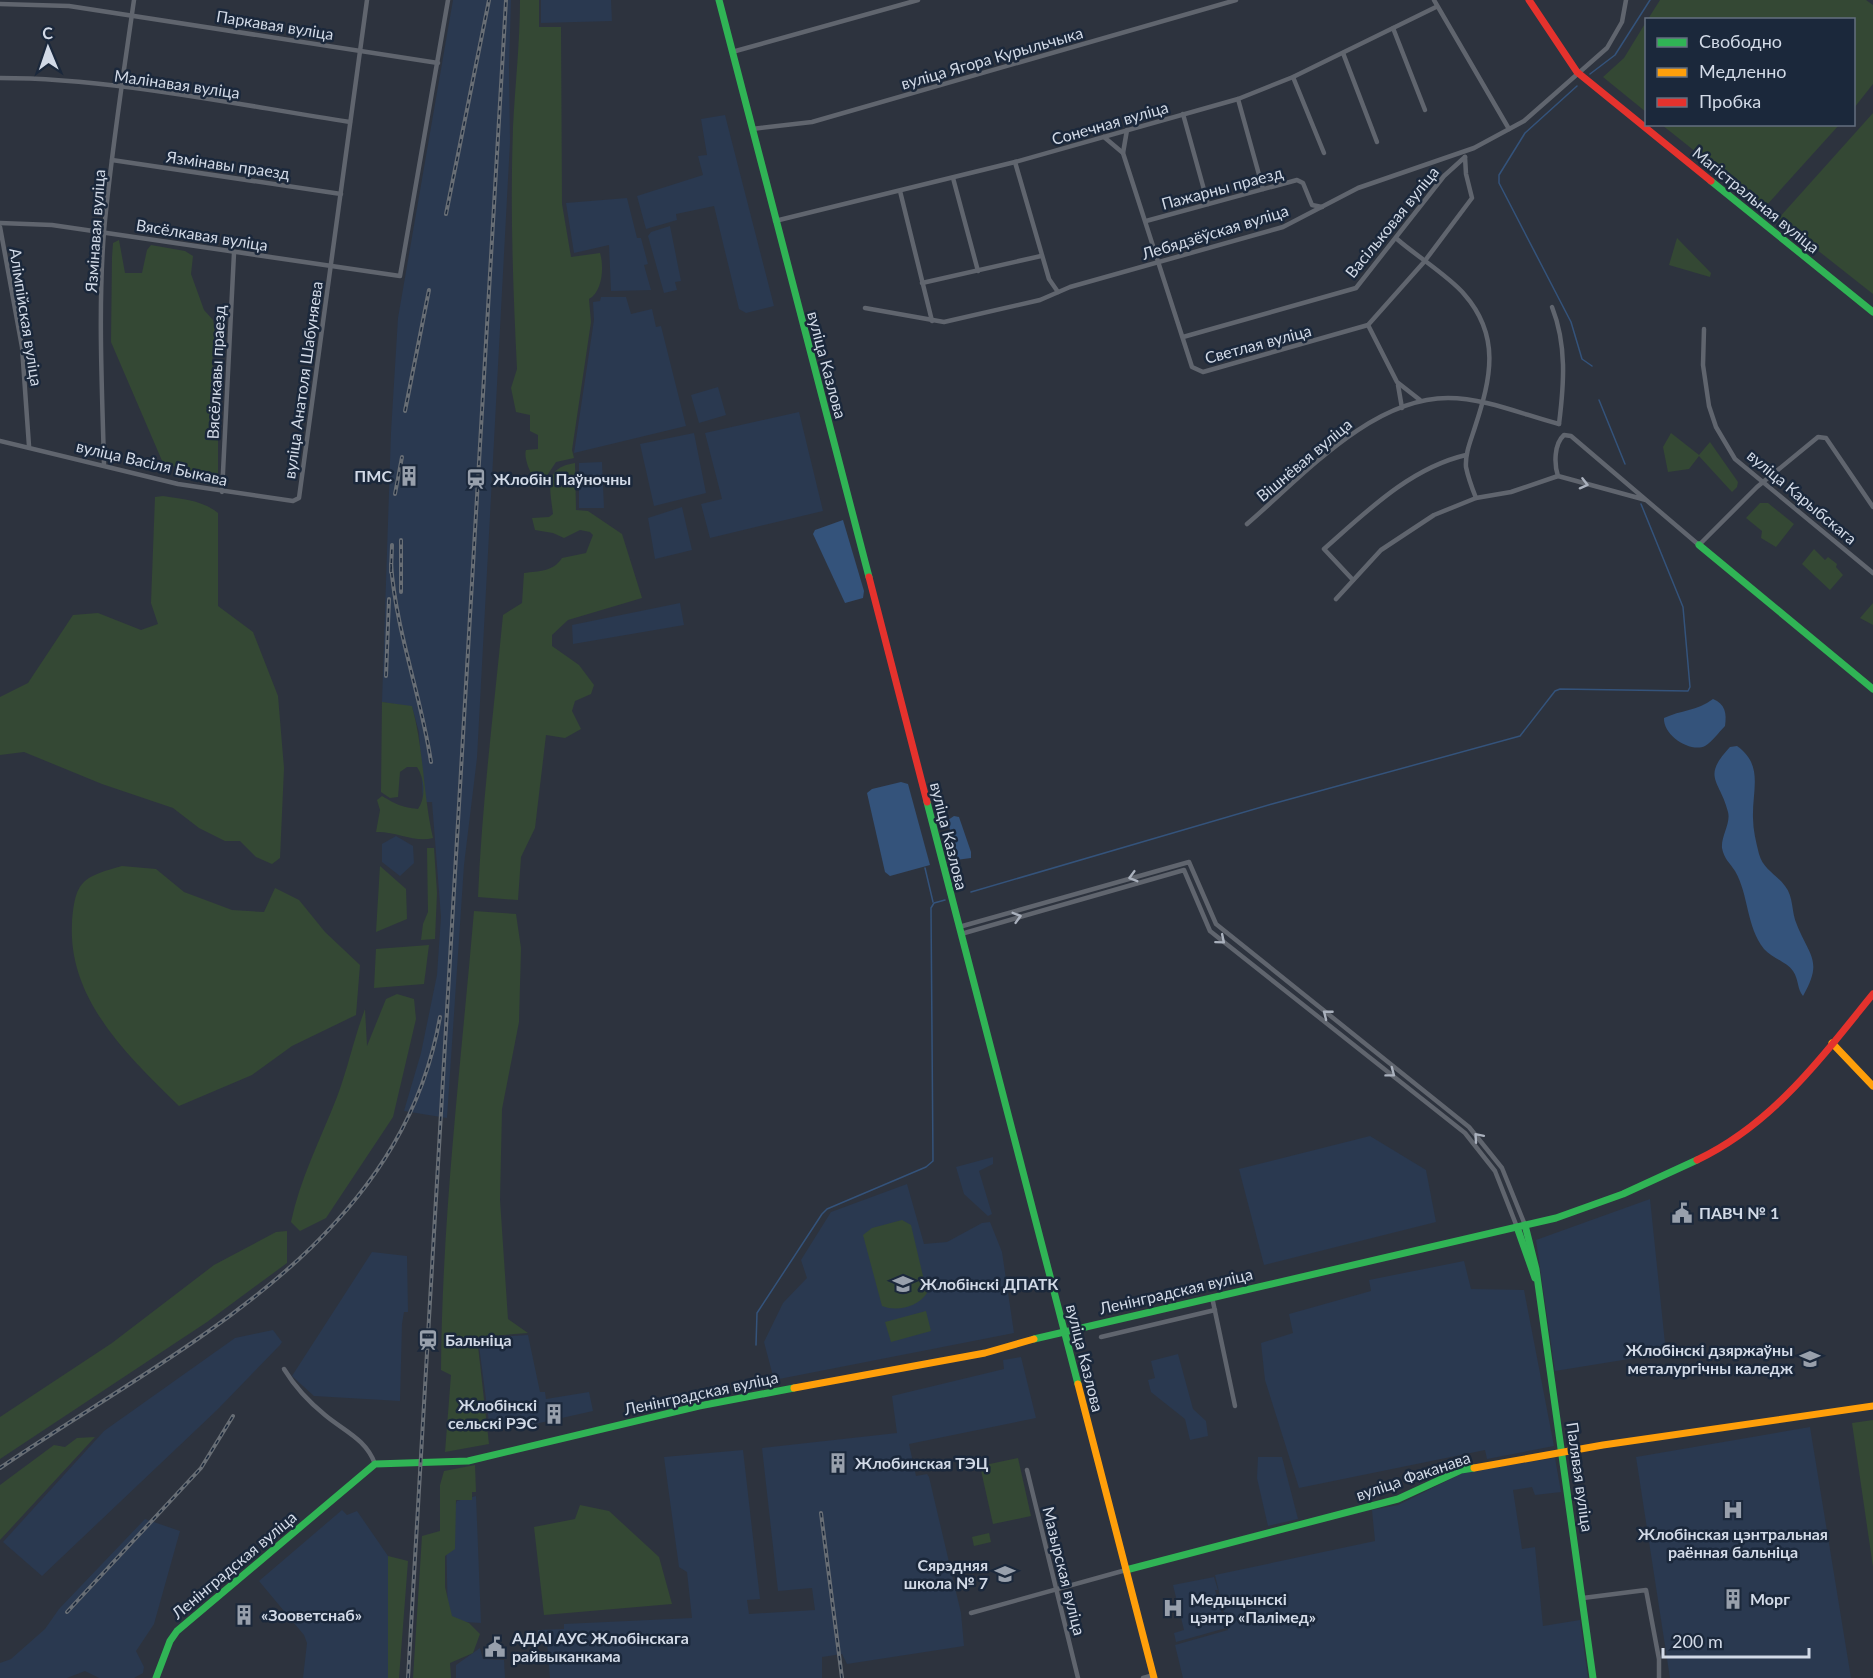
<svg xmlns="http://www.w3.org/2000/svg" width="1873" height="1678" viewBox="0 0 1873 1678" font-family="Lato,sans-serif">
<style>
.built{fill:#2a3950}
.green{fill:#344834}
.water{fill:#34537b}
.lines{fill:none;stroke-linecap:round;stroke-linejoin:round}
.stream{stroke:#34537b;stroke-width:1.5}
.street{stroke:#60656e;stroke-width:4.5}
.fast{stroke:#30b455;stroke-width:7}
.slow{stroke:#ff9f0a;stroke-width:7}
.jam{stroke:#e5322d;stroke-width:7}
.rail-casing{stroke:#686e75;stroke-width:4}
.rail{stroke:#1b283b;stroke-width:1.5;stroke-dasharray:4.5;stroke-linecap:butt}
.oneway{stroke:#aab1bd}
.labels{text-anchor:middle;stroke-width:5;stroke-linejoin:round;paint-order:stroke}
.street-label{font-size:16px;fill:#d2dae7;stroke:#1b283b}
.poi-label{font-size:16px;font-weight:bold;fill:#d2dae7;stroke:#1b283b;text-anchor:start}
</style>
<rect width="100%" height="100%" fill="#2d333e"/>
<g class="built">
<polygon points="453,0 511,0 509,67 510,142 477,758 464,865 447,1118 404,1111 421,1053 437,975 441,917 432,802 423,802 419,732 412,707 382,702 391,432 398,318"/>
<polygon points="541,0 611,0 612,21 541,23"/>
<polygon points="725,115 774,306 746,313 739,309 714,206 676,214 677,220 646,229 637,196 703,175 698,156 707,155 701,119"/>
<polygon points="627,198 637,238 641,238 648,264 644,265 651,290 611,291 609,245 574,253 566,203"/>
<polygon points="670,226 681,281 675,282 677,290 664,293 648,236 651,232"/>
<polygon points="601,297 626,297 631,314 652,309 656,327 661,326 686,426 574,453 594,320 593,302 600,301"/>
<polygon points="718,387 726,415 699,423 691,395"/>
<polygon points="799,412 823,511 710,538 701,504 722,499 705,433"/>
<polygon points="694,433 706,493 654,506 640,444"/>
<polygon points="602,462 604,508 579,508 579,463"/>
<polygon points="682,507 692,550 655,559 648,518"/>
<polygon points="680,603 684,625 573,644 572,625"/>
<polygon points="396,836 413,846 414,863 400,876 382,862 382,844"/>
<polygon points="1370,1136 1426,1170 1436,1222 1264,1265 1239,1169"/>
<polygon points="993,1157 993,1164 979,1171 992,1214 988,1216 964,1194 956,1167"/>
<polygon points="907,1184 924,1244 947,1242 982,1223 990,1222 1002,1252 1014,1333 774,1380 764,1342 783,1303 807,1278 801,1260 831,1212"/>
<polygon points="1650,1199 1666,1353 1555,1371 1536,1240"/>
<polygon points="372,1252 407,1256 408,1312 404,1312 402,1324 400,1401 314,1396 292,1376"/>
<polygon points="1464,1261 1471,1289 1524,1290 1554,1446 1487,1459 1485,1450 1299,1488 1265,1380 1261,1343 1293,1333 1289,1314 1371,1291 1369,1280"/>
<polygon points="273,1330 282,1342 280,1345 218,1409 42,1576 3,1542 104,1431 235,1338"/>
<polygon points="528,1335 540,1392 545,1392 546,1399 589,1392 593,1411 517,1428 516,1425 490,1430 478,1338"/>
<polygon points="1178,1354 1193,1409 1206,1421 1208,1436 1190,1440 1185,1419 1151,1392 1148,1380 1155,1378 1151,1361"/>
<polygon points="1021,1357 1036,1418 909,1444 916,1476 927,1474 929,1477 961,1613 964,1646 847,1664 842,1654 822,1657 822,1678 550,1678 547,1643 528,1644 528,1637 538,1637 538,1630 564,1629 564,1624 692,1618 687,1572 679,1567 664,1457 743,1450 760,1599 747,1600 749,1614 815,1610 812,1588 778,1591 762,1448 897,1433 892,1396 1004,1369 1003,1360"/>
<polygon points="1810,1427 1851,1678 1670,1678 1636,1457"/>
<polygon points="1258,1457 1282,1457 1298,1519 1268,1526 1257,1478"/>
<polygon points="1555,1458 1561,1492 1535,1495 1532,1487 1513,1490 1522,1549 1535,1547 1543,1626 1580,1620 1588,1678 1183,1678 1175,1645 1228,1630 1215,1575 1375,1541 1372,1510 1398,1505 1465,1472"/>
<polygon points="476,1496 481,1623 448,1621 446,1534 457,1501"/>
<polygon points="342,1510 347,1515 357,1511 388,1556 388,1678 303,1678 307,1643 304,1635 259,1581"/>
<polygon points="145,1519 180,1531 154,1624 136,1651 144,1667 143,1673 134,1678 99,1678 85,1671 67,1678 0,1678 0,1663 11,1659 45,1629 59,1609"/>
<polygon points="1214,1577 1218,1590 1215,1590 1226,1628 1176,1642 1174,1633 1184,1630 1173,1585"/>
<polygon points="480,1648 483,1659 504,1660 505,1678 456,1678 456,1665"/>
</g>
<g class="green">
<path d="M520 0H539V27H561L562 204 571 257 600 253C604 266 603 291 589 299L591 322 572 450 574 458 556 462 540 486C533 480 523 459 526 450L538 449V435L530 431V415L516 412 511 388 517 369C513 288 510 208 513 127 515 85 520 43 520 0Z"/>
<polygon points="1660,0 1866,0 1873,5 1873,84 1854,108 1854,20 1648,19"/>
<polygon points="1646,22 1646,112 1603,77 1624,58"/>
<polygon points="1873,113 1873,294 1778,219"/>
<polygon points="1662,125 1839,125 1765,207"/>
<polygon points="1677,238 1711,273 1710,277 1669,265"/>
<polygon points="119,240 125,273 142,273 147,250 151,245 185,251 193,256 191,274 204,310 213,320 216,336 212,362 218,401 218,481 210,485 181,476 174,466 163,463 111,342 112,257 113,243"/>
<polygon points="1671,433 1699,455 1710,442 1738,482 1737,487 1732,492 1699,456 1689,469 1668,472 1663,447"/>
<path d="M575 463 576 510 588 511 622 534 642 598 568 620 552 635V646L579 665 594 685 591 694 575 701 572 711 581 729 565 738 546 735 535 828 521 857 518 900 478 897C482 802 494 709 503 615L522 603 524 573C539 571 553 572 562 558L586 553 593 535 590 532 580 530 564 538 553 533 535 530 532 518 549 517 553 514C550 488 543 468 575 463Z"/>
<path d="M163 496C182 499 202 500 218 513V606L253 632 278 696 284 768 280 858 272 864 256 857 240 841H225L199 828 173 808 102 784 24 752 0 755V697L28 683 73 615 98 613 141 630 158 624 151 603 155 497Z"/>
<polygon points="1760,503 1768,503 1794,524 1776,547 1761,538 1762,531 1746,518"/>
<polygon points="1814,549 1825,560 1828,557 1837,564 1836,567 1843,575 1830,590 1802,564"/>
<polygon points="1873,603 1873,625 1860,618"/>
<path d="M382 702 412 706C424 750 423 795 433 838 415 843 396 831 376 832L380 810 377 800 382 796C396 804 400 807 418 809 426 798 425 779 417 767H407L400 772 398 797 390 798 381 792Z"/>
<polygon points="427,848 434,848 437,893 435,939 421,940 423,924 428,912"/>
<path d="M122 866 156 869 184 892 232 910 264 912 275 888 299 900 325 932 360 965 356 1015 292 1046 252 1075 179 1106C129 1057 68 1000 72 924 75 881 82 877 122 866Z"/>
<polygon points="380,866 406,889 407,919 376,932"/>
<path d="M474 911 516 914 521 948 519 1022 502 1109 500 1200 508 1319 528 1333 477 1337 489 1444 445 1452 451 1375 441 1370C442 1216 461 1064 474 911Z"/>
<polygon points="429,945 424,984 374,988 376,949"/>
<path d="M397 994 414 999 416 1019 393 1117 326 1218 300 1231 291 1222C300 1179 321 1138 337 1097 348 1068 354 1038 365 1009L367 1046 386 999Z"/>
<path d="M902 1220 911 1225 927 1293C918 1307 897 1312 882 1306L863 1235 872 1228Z"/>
<polygon points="287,1231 287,1263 207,1322 0,1459 0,1417 112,1343 214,1265 276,1232"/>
<polygon points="926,1311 931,1331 891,1342 885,1322"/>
<polygon points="1873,1420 1873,1567 1852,1423"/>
<polygon points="95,1437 0,1540 0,1485 54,1445 65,1447 77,1438"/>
<polygon points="1018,1458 1031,1516 993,1524 980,1466"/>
<polygon points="475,1465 476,1492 472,1492 472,1500 456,1500 455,1549 445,1556 445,1587 452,1616 469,1623 480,1634 473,1653 450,1663 451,1678 413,1678 422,1536 440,1531 440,1485 444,1471"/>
<polygon points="580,1505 609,1511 659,1557 672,1604 544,1615 534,1527 575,1519"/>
<polygon points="989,1533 991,1542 974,1546 972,1537"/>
<polygon points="388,1556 408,1561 399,1678 388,1678"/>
</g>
<g class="water">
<polygon points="843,520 864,591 863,598 845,603 813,534 815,530"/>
<path d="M1713 699C1725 704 1727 713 1725 726 1719 732 1712 742 1705 746 1691 753 1663 736 1664 718 1681 710 1697 711 1713 699Z"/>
<path d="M1737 746C1764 765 1752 790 1753 818 1753 830 1756 842 1759 854 1763 869 1776 874 1785 886 1794 897 1791 912 1797 925 1810 957 1823 961 1803 996 1797 989 1799 980 1793 971 1787 962 1772 958 1764 949 1746 926 1749 895 1735 871 1730 863 1724 859 1722 848 1721 836 1731 823 1728 812 1720 780 1701 778 1730 747Z"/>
<polygon points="901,782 908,784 930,865 890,876 885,872 867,793 872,789"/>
<polygon points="954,816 959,817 971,852 971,858 956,860 948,820"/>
</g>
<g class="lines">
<g class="stream">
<polyline points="1590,74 1615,55 1650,0"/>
<polyline points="1577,86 1525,133 1499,175 1499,183 1571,322 1582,359 1592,366"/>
<polyline points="1599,400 1625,464"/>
<polyline points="925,868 933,902"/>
<polyline points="971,892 1272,804 1520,736 1555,691 1560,689 1688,691 1690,687 1683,607 1641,504"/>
<polyline points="756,1345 757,1313 822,1214 827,1209 926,1167 933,1161 931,908 934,903 945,900"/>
</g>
<g class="street">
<polyline points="1434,0 1509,129"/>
<polyline points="0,4 69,6 438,63"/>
<polyline points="1393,28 1425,110"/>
<polyline points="732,52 918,0"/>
<polyline points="1343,53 1377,142"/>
<polyline points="1293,77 1324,153"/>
<path d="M0 78C113 78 238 105 350 122"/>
<polyline points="1238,99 1263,189"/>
<polyline points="1183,114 1208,204"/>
<polyline points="752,129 812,122 1236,0"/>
<polyline points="1127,130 1123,153 1192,367 1203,372 1368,325 1424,262 1472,198 1466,174 1465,157"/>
<polyline points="1104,137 1123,153"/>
<polyline points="112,160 341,194"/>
<polyline points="1015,162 1049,279 1058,292"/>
<polyline points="953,178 978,271"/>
<polyline points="900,191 932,321"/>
<polyline points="775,221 1015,162 1238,99 1293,77 1436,7"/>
<polyline points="1146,221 1297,180 1303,183 1312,205 1322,207"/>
<polyline points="0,223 52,225 400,276 448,0"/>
<polyline points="0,227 22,347 29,446"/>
<path d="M1397 239C1415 255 1450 277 1464 294 1501 336 1491 378 1475 427 1471 440 1465 453 1466 467 1468 477 1472 488 1476 498"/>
<polyline points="922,283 1041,256"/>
<path d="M1552 307C1567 345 1564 384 1559 424"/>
<polyline points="865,308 944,322 1040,300 1070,287 1283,227 1358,188 1474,148 1524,121 1607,48 1622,22 1626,0"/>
<polyline points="1368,325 1397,382 1420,400"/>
<polyline points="1704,329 1703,365 1709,406 1716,427 1735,459 1873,573"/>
<polyline points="1183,337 1356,288 1444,176 1465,157"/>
<polyline points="1398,385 1402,408"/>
<polyline points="0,441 178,484 293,501 299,498 367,0"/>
<path d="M104 464C102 387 98 308 104 231 111 154 123 77 134 0"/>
<polyline points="222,492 234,253"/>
<path d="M1646 500 1558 476C1554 464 1554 444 1564 435L1571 436 1699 545 1757 487 1818 437 1826 438 1873 507"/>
<path d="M1247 524C1302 477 1371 398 1448 398 1485 398 1524 415 1559 424"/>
<path d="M1353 580 1324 549C1366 512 1410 468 1466 455"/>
<polyline points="1336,599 1381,550 1434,515 1476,498 1511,492 1558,476"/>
<polyline points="959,927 1189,862 1216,924 1469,1127 1502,1168 1525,1225"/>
<polyline points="961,934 1184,870 1210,931 1465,1133 1495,1171 1517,1227"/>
<polyline points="1212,1297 1235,1406"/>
<polyline points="1101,1337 1215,1310"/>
<path d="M284 1369C295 1387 309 1402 325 1415 344 1431 366 1439 375 1464"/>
<polyline points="1027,1470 1078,1678"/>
<polyline points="1583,1598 1646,1590 1659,1659 1659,1678"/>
<polyline points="971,1613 1126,1570"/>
<polyline points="1143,1678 1154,1675"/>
</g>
<g class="fast">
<polyline points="719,0 869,577"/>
<polyline points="1711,181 1873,312"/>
<polyline points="1699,545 1873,689"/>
<polyline points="927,802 1078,1384"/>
<polyline points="1525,1225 1536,1269 1593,1678"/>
<polyline points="1517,1227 1535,1278"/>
<polyline points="1034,1339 1556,1218 1623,1194 1697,1160"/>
<polyline points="1126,1570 1398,1499 1461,1470 1474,1468"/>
<polyline points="156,1678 170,1641 177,1631 375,1464 468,1461 699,1406 794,1388"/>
</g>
<g class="slow">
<polyline points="1832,1043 1873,1086"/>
<polyline points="1078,1384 1154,1678"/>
<polyline points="794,1388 985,1353 1034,1339"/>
<polyline points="1474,1468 1603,1445 1873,1406"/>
</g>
<g class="jam">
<polyline points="1529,0 1577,72 1711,181"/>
<polyline points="869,577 927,802"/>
<path d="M1697 1160C1773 1124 1821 1058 1873 994"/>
</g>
<g class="rail-casing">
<g id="rail">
<polyline points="446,214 489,0"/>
<polyline points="405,411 429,290"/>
<polyline points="395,494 402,457"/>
<polyline points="401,540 401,592"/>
<path d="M391 564C396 632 421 695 431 762"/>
<polyline points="391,572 392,545"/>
<polyline points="386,676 389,599"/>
<path d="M0 1468C174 1349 400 1247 440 1017"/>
<polyline points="821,1513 842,1678"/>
<polyline points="67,1612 201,1468 233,1416"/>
<polyline points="408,1678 506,0"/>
</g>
</g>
<use href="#rail" class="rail"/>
</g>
<defs><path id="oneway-chevron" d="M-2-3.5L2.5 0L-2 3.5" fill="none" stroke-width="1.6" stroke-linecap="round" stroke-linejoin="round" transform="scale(1.5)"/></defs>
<g class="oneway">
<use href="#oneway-chevron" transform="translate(1584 484) rotate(14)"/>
<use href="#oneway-chevron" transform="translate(1133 877) rotate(164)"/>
<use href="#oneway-chevron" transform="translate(1017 917) rotate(-16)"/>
<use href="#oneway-chevron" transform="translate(1221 940) rotate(40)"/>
<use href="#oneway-chevron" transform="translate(1327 1014) rotate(-142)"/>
<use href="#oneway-chevron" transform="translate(1391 1073) rotate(37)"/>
<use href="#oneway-chevron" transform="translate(1478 1137) rotate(-131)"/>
</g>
<defs>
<g id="building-bare" transform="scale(1.62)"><path d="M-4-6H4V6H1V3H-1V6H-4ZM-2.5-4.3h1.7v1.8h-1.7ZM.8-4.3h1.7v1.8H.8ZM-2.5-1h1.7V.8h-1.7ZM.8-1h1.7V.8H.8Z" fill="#98a0ac" stroke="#1b283b" stroke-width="2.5" paint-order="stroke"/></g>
<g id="station-bare" transform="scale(1.62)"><path d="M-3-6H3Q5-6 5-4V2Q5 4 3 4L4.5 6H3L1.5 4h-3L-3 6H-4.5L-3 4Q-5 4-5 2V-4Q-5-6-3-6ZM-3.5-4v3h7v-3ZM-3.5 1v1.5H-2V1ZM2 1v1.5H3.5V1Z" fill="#98a0ac" stroke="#1b283b" stroke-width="2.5" paint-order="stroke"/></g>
<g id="civic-bare" transform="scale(1.62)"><path d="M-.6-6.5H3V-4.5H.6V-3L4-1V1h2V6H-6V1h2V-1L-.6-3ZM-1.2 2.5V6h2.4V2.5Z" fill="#98a0ac" stroke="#1b283b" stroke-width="2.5" paint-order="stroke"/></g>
<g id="university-bare" transform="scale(1.62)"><path d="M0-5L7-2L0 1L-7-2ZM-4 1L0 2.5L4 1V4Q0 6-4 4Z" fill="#98a0ac" stroke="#1b283b" stroke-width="2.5" paint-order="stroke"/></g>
<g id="hospital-bare" transform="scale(1.62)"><path d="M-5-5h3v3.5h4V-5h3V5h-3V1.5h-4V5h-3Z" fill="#98a0ac" stroke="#1b283b" stroke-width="2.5" paint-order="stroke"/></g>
<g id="school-bare" transform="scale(1.62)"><path d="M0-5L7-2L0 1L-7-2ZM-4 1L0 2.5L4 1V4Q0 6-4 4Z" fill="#98a0ac" stroke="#1b283b" stroke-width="2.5" paint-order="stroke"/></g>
</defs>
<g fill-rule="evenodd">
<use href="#building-bare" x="409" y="476"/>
<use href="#station-bare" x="476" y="479"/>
<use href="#civic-bare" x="1682" y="1213"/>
<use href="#university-bare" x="903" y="1284"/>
<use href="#station-bare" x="428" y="1340"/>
<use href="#university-bare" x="1810" y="1359"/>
<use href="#building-bare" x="554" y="1414"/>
<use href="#building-bare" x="838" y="1463"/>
<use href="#hospital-bare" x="1733" y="1510"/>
<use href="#school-bare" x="1005" y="1574"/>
<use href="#building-bare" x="1733" y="1599"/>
<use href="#hospital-bare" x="1173" y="1608"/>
<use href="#building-bare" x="244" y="1615"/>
<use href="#civic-bare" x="495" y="1647"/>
</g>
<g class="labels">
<g class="street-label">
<text transform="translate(275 25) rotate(9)" y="6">Паркавая вуліца</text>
<text transform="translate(992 58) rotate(-16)" y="6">вуліца Ягора Курыльчыка</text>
<text transform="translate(177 84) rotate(8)" y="6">Малінавая вуліца</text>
<text transform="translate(1110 123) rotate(-16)" y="6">Сонечная вуліца</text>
<text transform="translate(228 165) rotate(8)" y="6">Язмінавы праезд</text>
<text transform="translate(1222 188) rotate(-15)" y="6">Пажарны праезд</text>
<text transform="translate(1756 200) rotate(39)" y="6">Магістральная вуліца</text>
<text transform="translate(1392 222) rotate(-51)" y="6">Васільковая вуліца</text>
<text transform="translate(95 231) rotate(-86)" y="6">Язмінавая вуліца</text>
<text transform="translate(1215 232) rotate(-17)" y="6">Лебядзёўская вуліца</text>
<text transform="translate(202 235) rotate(9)" y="6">Вясёлкавая вуліца</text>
<text transform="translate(26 317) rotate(81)" y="6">Алімпійская вуліца</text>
<text transform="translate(1258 344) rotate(-15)" y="6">Светлая вуліца</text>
<text transform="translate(827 365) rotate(75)" y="6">вуліца Казлова</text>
<text transform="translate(216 372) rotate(-87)" y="6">Вясёлкавы праезд</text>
<text transform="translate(303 380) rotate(-82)" y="6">вуліца Анатоля Шабуняева</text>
<text transform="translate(1304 460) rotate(-40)" y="6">Вішнёвая вуліца</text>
<text transform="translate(152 463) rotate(13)" y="6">вуліца Васіля Быкава</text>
<text transform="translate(1802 497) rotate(40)" y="6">вуліца Карыбскага</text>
<text transform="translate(949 836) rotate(76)" y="6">вуліца Казлова</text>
<text transform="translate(1176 1291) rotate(-13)" y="6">Ленінградская вуліца</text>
<text transform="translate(1085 1358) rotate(76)" y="6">вуліца Казлова</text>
<text transform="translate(701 1393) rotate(-12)" y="6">Ленінградская вуліца</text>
<text transform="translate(1413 1476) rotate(-19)" y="6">вуліца Факанава</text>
<text transform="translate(1580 1477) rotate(82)" y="6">Палявая вуліца</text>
<text transform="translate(234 1565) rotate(-40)" y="6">Ленінградская вуліца</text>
<text transform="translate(1064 1571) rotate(76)" y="6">Мазырская вуліца</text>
</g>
<g class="poi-label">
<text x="392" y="482" text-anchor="end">ПМС</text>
<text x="493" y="485">Жлобін Паўночны</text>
<text x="1699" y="1219">ПАВЧ № 1</text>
<text x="920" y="1290">Жлобінскі ДПАТК</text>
<text x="445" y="1346">Бальніца</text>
<text x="1793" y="1356" text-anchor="end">Жлобінскі дзяржаўны<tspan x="1793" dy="18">металургічны каледж</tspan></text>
<text x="537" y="1411" text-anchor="end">Жлобінскі<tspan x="537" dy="18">сельскі РЭС</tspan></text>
<text x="855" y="1469">Жлобинская ТЭЦ</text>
<text x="1733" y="1540" text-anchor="middle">Жлобінская цэнтральная<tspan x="1733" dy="18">раённая бальніца</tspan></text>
<text x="988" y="1571" text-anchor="end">Сярэдняя<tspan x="988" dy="18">школа № 7</tspan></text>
<text x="1190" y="1605">Медыцынскі<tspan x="1190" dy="18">цэнтр «Палімед»</tspan></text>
<text x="1750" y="1605">Морг</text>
<text x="261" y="1621">«Зооветснаб»</text>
<text x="512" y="1644">АДАІ АУС Жлобінскага<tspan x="512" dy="18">райвыканкама</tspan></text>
</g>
</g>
<rect x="1645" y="18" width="210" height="108" fill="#1b283b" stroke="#646f80" stroke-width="1.5"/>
<rect x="1657" y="38" width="30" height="9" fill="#30b455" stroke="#646f80" stroke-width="1.5"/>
<text x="1699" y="48" font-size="18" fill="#d2dae7">Свободно</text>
<rect x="1657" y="68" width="30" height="9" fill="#ff9f0a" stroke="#646f80" stroke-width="1.5"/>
<text x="1699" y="78" font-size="18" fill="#d2dae7">Медленно</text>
<rect x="1657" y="98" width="30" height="9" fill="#e5322d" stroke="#646f80" stroke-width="1.5"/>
<text x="1699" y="108" font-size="18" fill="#d2dae7">Пробка</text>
<g transform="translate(48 48) rotate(358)" stroke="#1b283b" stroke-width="4.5" paint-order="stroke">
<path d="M0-4.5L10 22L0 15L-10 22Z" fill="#d2dae7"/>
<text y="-9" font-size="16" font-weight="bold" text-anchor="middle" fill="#d2dae7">С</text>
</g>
<path d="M1663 1648v9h146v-9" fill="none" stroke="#d2dae7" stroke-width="3"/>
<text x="1672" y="1648" font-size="18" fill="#d2dae7" stroke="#1b283b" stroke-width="4.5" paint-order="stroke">200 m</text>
</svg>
